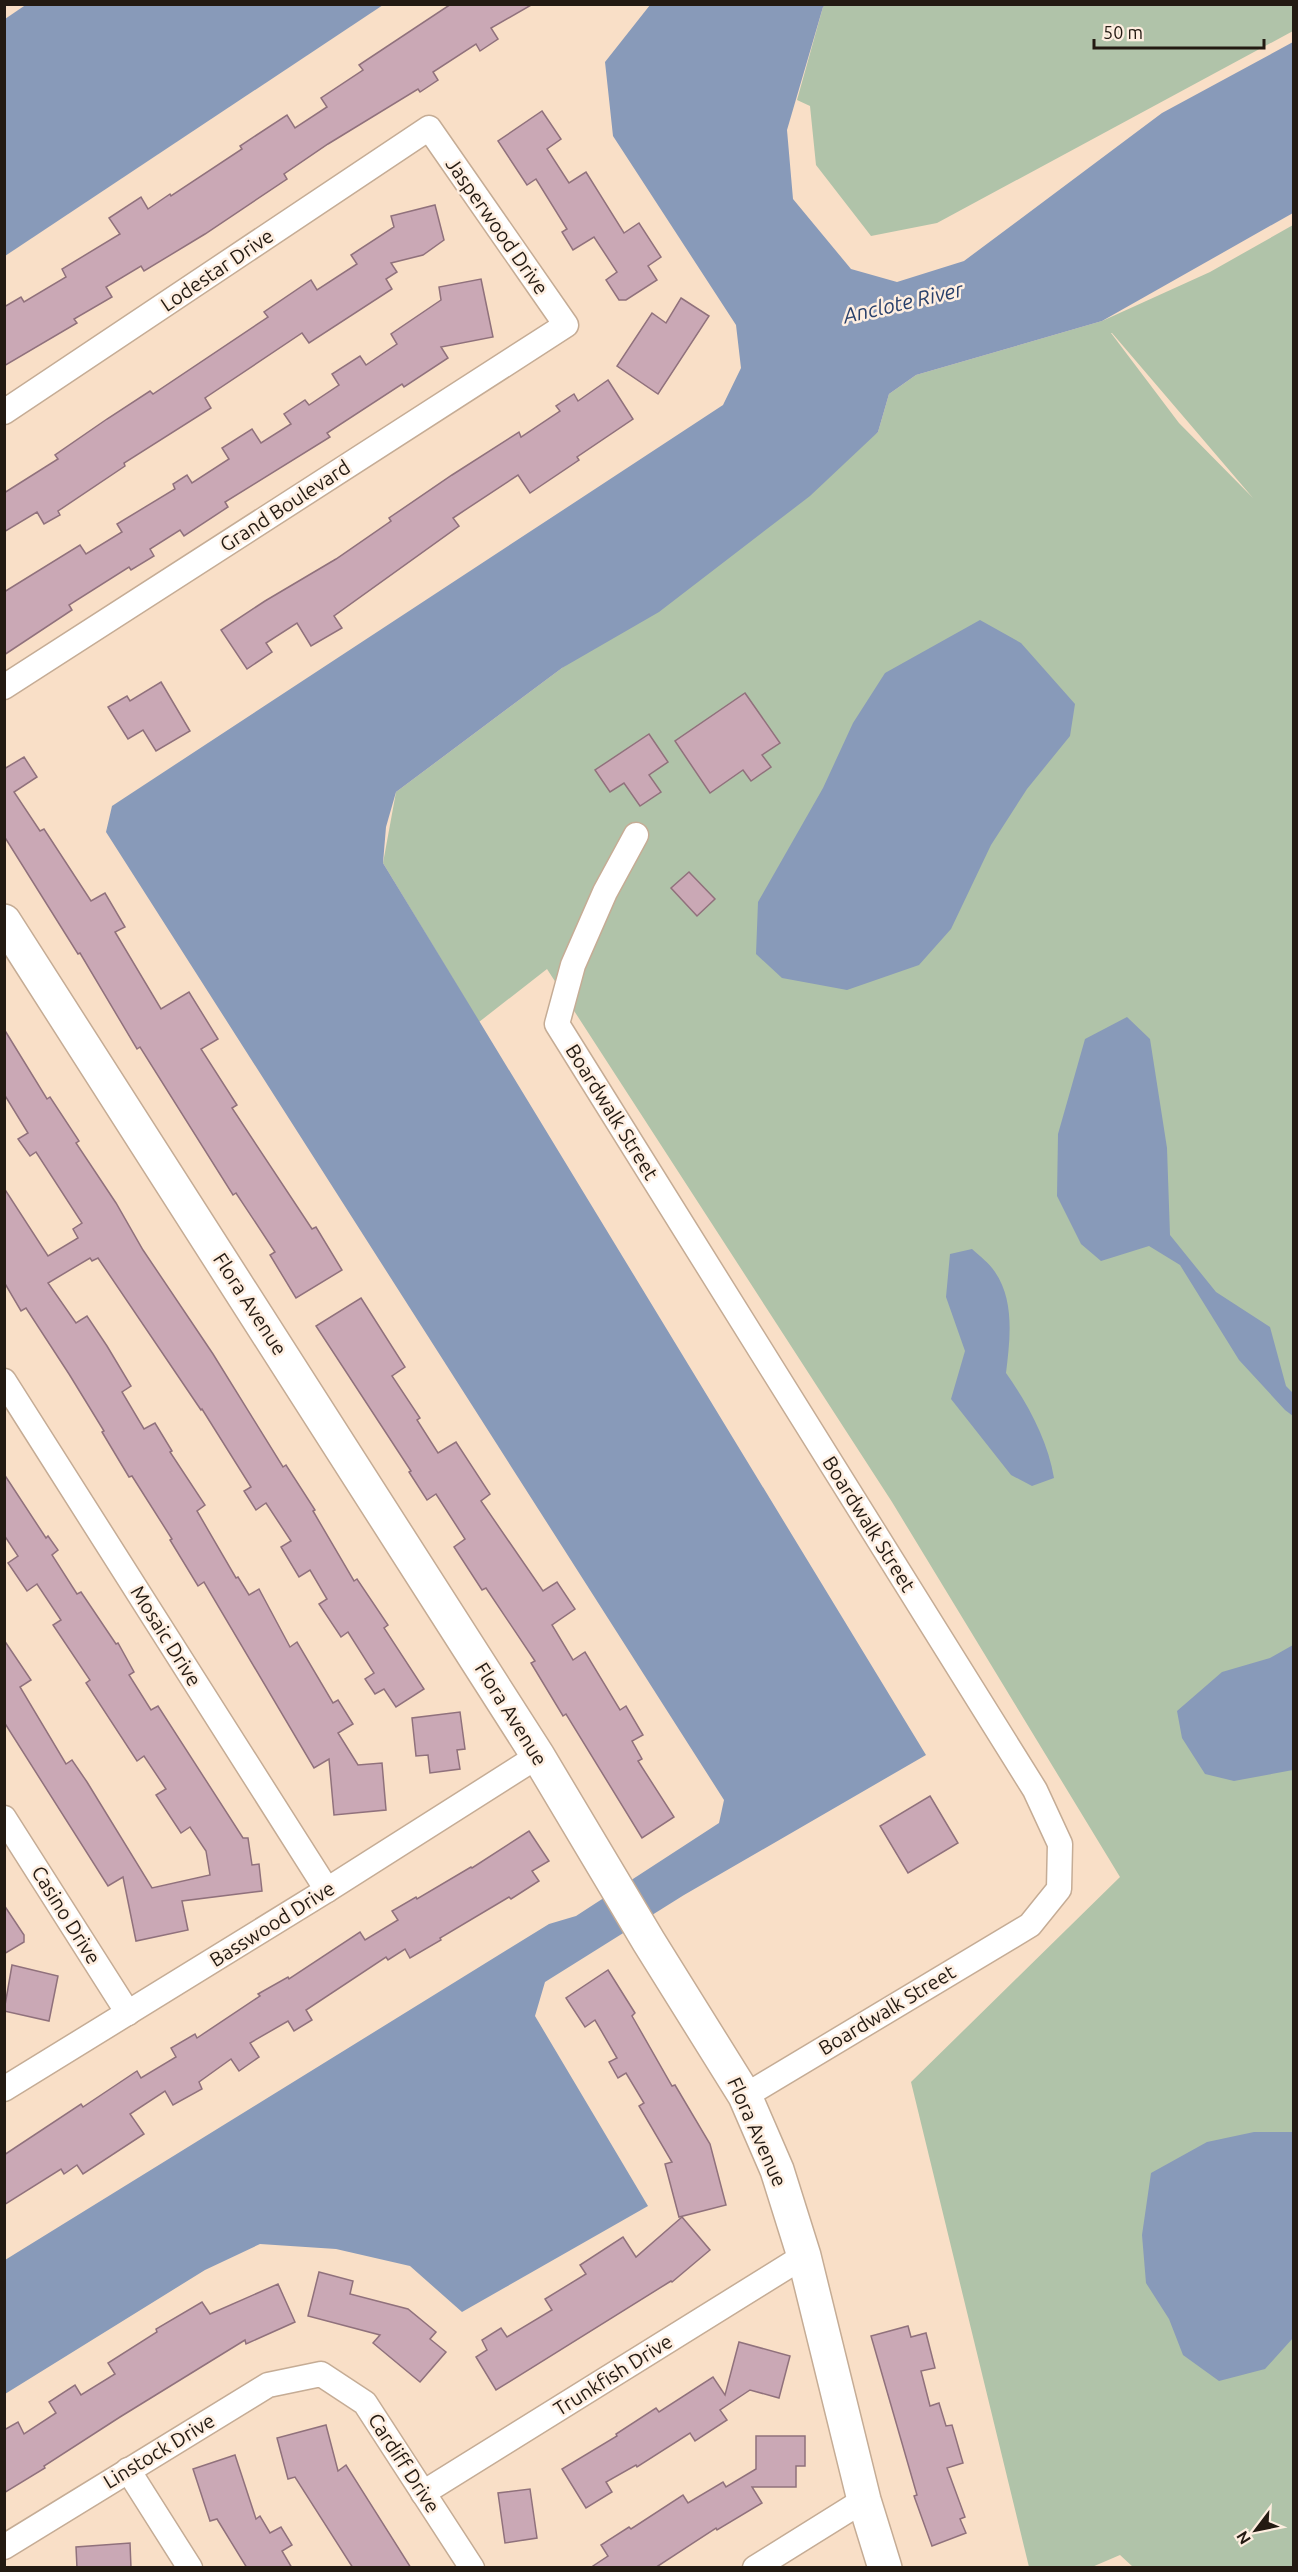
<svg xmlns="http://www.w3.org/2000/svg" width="1298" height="2572" viewBox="0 0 1298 2572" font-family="Ubuntu,sans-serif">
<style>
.green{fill:#b0c3a9;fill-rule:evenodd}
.water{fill:#889ab9}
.building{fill:#caa8b5;stroke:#90717c;stroke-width:1.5}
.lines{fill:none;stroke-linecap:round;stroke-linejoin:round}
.street-casing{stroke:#c5ac95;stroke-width:27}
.secondary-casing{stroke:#c5ac95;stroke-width:36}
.street{stroke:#fff;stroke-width:24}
.secondary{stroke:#fff;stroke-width:33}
.labels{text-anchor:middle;stroke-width:5;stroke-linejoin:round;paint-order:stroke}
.street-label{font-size:20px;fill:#231a12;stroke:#feeee0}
.water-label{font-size:21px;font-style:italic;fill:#29406b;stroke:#feeee0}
</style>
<rect width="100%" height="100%" fill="#f9dfc7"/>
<g class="green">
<polygon points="826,5 1293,5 1293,31 937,223 871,236 816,165 810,106 797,100 823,7"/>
<path d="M1293 225V2567H1133L1120 2555 1092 2567H1029L911 2082 1120 1877 892 1502 547 969 479 1022 383 863 396 792 878 432 889 394 916 375 1102 321 1210 272ZM1111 333H1112L1253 498 1179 423Z"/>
</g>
<g class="water">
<polygon points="27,4 383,4 383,5 5,256 5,19"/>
<polygon points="650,5 826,5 823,7 787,130 793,199 851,269 897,282 964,261 1162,113 1293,42 1293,213 1102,321 916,375 889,394 878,432 810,496 659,612 562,668 396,792 386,827 383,863 926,1755 684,1895 545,1982 535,2016 648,2206 462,2312 410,2266 336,2249 260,2244 205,2270 5,2394 5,2260 549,1924 576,1916 719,1823 724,1800 106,832 112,806 723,405 741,368 736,325 613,136 605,62"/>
<polygon points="980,620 1021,643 1075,704 1070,736 1027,789 991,845 951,929 919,965 847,990 782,978 756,954 758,902 823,788 853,723 885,673"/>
<polygon points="1127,1017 1150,1039 1167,1148 1170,1235 1216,1292 1270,1327 1286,1386 1293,1393 1293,1416 1285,1410 1239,1360 1180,1265 1149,1246 1101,1261 1081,1244 1057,1196 1058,1134 1085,1039"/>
<path d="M972 1249C980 1256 990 1264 995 1272 1015 1301 1010 1340 1006 1373 1028 1404 1048 1441 1054 1478L1032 1486 1011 1475 951 1399 965 1351 946 1297 950 1254Z"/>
<polygon points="1293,1645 1293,1770 1234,1781 1205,1774 1182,1738 1177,1711 1222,1672 1270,1658"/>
<polygon points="1254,2132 1293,2132 1293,2338 1265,2369 1219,2381 1183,2355 1169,2319 1146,2283 1142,2235 1151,2173 1207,2142"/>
</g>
<g class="building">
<polygon points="451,4 533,4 491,28 498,39 480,51 476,44 433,72 438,80 420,92 418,89 328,144 284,174 287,179 205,234 144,271 141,266 106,287 112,297 74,319 77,323 4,366 4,307 21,297 24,302 66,277 62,269 120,234 109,218 141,197 148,209 170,194 171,196 242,149 240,146 287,115 295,128 327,107 321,98 363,70 359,65"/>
<polygon points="542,111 561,139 547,149 569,183 586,172 624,233 639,223 661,257 648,266 657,280 626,300 619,300 606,280 617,272 594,237 573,250 562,232 567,229 536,179 527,185 498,141"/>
<polygon points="435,205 444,240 423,255 391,263 397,272 386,279 392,289 309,343 302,333 205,398 211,408 124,463 125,466 58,511 60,515 44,524 37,512 4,532 4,493 58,459 55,455 107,419 150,391 153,394 268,317 264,312 311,280 317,290 357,264 351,255 394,227 391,216"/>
<polygon points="481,279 493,337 441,347 448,358 404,387 402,384 327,433 330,437 225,502 228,507 184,536 180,530 150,549 154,556 131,570 129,567 69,605 72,610 4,655 4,592 80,545 86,554 122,532 117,524 175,489 173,484 187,475 192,483 229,459 222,448 252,429 261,443 291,424 284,414 305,400 309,405 339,385 332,374 360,356 366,365 397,344 391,334 441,300 439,287"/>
<polygon points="681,298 709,316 658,394 617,366 652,313 666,323"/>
<polygon points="608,380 633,419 577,457 579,460 530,493 518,475 453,518 459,526 334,616 342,628 311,646 297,623 266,643 272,652 247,669 221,630 265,601 336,559 391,521 389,518 452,475 519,432 521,437 560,411 556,406 574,394 578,401"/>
<polygon points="161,682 190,731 156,751 143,730 128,739 108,707 127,696 130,701"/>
<polygon points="745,693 780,743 762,755 771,767 751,781 743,770 710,793 675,741"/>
<polygon points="649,734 668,762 649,775 661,792 640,806 624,783 610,792 595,770"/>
<polygon points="24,757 37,777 14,792 40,831 44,829 91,901 105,893 125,927 115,932 161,1009 189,992 218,1039 201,1049 237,1105 232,1108 312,1229 316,1227 342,1270 296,1298 270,1255 275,1252 236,1193 233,1195 140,1047 137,1049 80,953 78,954 4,836 4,769"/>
<polygon points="689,872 715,899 697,916 671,888"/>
<polygon points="4,1029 47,1099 50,1097 79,1141 76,1143 116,1203 143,1250 213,1354 283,1467 286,1465 315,1510 313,1511 354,1581 357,1579 388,1625 384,1628 424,1689 396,1707 384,1689 375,1694 365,1679 374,1673 348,1632 341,1637 319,1604 327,1599 310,1570 299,1577 281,1547 291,1541 266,1503 256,1510 244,1491 251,1487 202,1409 201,1410 98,1258 92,1261 90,1258 48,1283 76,1323 87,1316 107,1346 131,1386 122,1392 144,1429 155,1423 172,1451 170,1452 205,1505 197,1511 236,1578 238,1577 249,1595 259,1589 290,1647 297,1642 333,1703 338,1700 353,1724 338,1733 358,1765 382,1763 386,1810 334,1815 329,1759 314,1768 204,1582 198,1586 170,1540 172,1539 132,1476 129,1477 102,1432 104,1431 69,1374 26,1308 21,1311 4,1282 4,1188 48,1256 78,1238 73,1229 82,1223 36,1152 30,1156 18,1139 28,1133 4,1094"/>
<polygon points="361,1298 405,1367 392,1376 420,1418 417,1420 438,1453 456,1442 490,1494 481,1501 543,1591 557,1582 575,1609 552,1625 573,1660 585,1652 620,1710 626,1706 643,1735 632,1741 642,1759 638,1761 674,1817 642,1838 566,1714 563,1716 531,1663 535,1661 486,1588 482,1590 454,1547 465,1539 436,1494 427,1500 409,1472 411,1471 316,1326"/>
<polygon points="4,1474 46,1538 48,1536 58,1550 52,1555 77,1594 81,1592 116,1644 118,1643 134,1672 129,1675 151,1710 158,1706 243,1838 248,1838 252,1865 259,1864 262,1891 182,1901 188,1930 136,1941 123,1877 108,1886 4,1722 4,1640 31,1680 20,1687 66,1764 72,1760 87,1782 152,1888 210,1875 206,1851 190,1827 181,1833 156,1795 166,1789 144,1756 137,1761 86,1683 90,1680 53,1625 61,1620 37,1584 27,1591 8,1563 18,1556 4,1535"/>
<polygon points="460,1712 465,1749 457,1750 460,1769 430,1773 428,1755 416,1756 412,1718"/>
<polygon points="930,1796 958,1843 908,1873 880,1826"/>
<polygon points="529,1831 549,1861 532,1871 539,1881 511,1899 509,1897 440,1938 441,1940 410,1958 405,1949 388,1960 386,1957 306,2010 312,2020 294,2031 288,2021 250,2043 259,2057 239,2071 231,2059 199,2082 202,2089 173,2105 165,2091 130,2114 144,2134 83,2174 77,2165 64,2174 61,2169 4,2205 4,2155 81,2104 83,2107 137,2071 141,2078 176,2057 171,2048 195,2034 197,2038 260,1996 258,1994 288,1977 289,1979 360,1932 365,1940 398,1920 392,1911 416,1897 417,1899 471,1867 472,1868"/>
<polygon points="4,1905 24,1935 24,1942 4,1954"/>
<polygon points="12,1965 58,1976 49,2021 4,2011"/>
<polygon points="608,1970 635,2013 632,2016 672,2086 675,2085 710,2144 726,2205 679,2217 665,2164 672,2162 639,2106 644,2103 626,2073 618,2078 609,2062 617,2058 595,2020 585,2027 566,1998"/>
<polygon points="682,2217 710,2250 672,2282 671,2281 496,2390 476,2357 487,2350 482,2340 501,2328 507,2337 552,2310 545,2299 586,2274 580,2265 623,2237 636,2257"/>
<polygon points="319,2272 353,2281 350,2294 408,2309 436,2332 430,2339 446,2352 420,2382 373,2343 380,2335 308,2316"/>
<polygon points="278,2284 295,2322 246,2344 245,2340 120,2417 44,2466 45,2468 4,2493 4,2430 18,2422 24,2434 56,2413 49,2402 75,2385 81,2395 115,2374 108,2363 157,2332 156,2329 202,2302 210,2314"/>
<polygon points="908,2326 911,2337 926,2333 935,2368 921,2371 930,2406 939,2403 946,2426 952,2425 963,2463 947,2468 965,2517 960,2519 966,2533 932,2546 914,2496 917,2495 871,2336"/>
<polygon points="739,2342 790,2356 779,2398 750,2390 720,2410 727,2420 695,2441 690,2433 637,2467 636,2465 606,2482 612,2492 586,2508 562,2469 617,2436 616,2434 656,2408 659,2412 713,2377 725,2395"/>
<polygon points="326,2425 338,2471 346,2465 411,2568 353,2568 295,2477 288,2479 277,2438"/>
<polygon points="756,2436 805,2436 805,2466 796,2466 796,2487 752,2487 762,2503 717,2530 716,2528 655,2568 590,2568 608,2556 601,2545 629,2527 631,2529 683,2495 688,2503 723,2482 726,2487 756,2469"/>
<polygon points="235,2455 256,2519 260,2516 270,2533 281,2527 292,2545 282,2551 292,2568 247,2568 217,2519 210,2521 193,2469"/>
<polygon points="530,2489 537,2538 505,2543 498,2493"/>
<polygon points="130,2543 131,2568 77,2568 76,2547"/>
</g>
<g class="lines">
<g class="street-casing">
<g id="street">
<polyline points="4,412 429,128 566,325 4,687"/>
<polyline points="636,835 605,892 573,965 557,1024 1035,1790 1060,1844 1059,1889 1030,1925 745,2096"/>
<polyline points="4,1381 327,1890"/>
<polyline points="4,1818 128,2013"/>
<polyline points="4,2089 327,1890 538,1756"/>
<polyline points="128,2470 190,2568"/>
<polyline points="423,2493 804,2256"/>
<polyline points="4,2547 268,2385 321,2374 365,2403 472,2568"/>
<polyline points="755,2568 864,2500"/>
</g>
</g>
<g class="secondary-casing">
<polyline id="secondary" points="4,921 538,1756 649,1942 745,2096 777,2170 804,2256 864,2500 885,2568"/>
</g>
<use href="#street" class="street"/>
<use href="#secondary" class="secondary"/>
</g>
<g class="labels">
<g class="street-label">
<text transform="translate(497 226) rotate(55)" y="7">Jasperwood Drive</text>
<text transform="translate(217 270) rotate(-34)" y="7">Lodestar Drive</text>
<text transform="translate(285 506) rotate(-33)" y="7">Grand Boulevard</text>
<text transform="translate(612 1112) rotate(58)" y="7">Boardwalk Street</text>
<text transform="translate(250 1304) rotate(57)" y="7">Flora Avenue</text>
<text transform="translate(869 1524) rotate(58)" y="7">Boardwalk Street</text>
<text transform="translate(166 1636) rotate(58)" y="7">Mosaic Drive</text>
<text transform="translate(511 1714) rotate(58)" y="7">Flora Avenue</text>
<text transform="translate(66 1915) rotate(58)" y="7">Casino Drive</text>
<text transform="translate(272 1924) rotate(-32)" y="7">Basswood Drive</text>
<text transform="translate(887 2010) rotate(-31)" y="7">Boardwalk Street</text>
<text transform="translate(757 2132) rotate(66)" y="7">Flora Avenue</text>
<text transform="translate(613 2375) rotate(-32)" y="7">Trunkfish Drive</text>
<text transform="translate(159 2451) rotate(-31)" y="7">Linstock Drive</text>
<text transform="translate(404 2463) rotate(57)" y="7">Cardiff Drive</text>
</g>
<g class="water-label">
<text transform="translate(903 303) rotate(-13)" y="7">Anclote River</text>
</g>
</g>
<rect width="1298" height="2572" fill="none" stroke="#231a12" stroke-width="12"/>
<g transform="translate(1256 2530) rotate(238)" stroke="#feeee0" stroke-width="4.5" paint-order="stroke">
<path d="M0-4.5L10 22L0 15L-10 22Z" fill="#231a12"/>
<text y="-9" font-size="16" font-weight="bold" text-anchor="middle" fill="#231a12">N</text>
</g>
<path d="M1094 39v9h170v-9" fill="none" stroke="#231a12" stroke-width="3"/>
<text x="1103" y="39" font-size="18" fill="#231a12" stroke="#feeee0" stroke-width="4.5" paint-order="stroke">50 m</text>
</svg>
